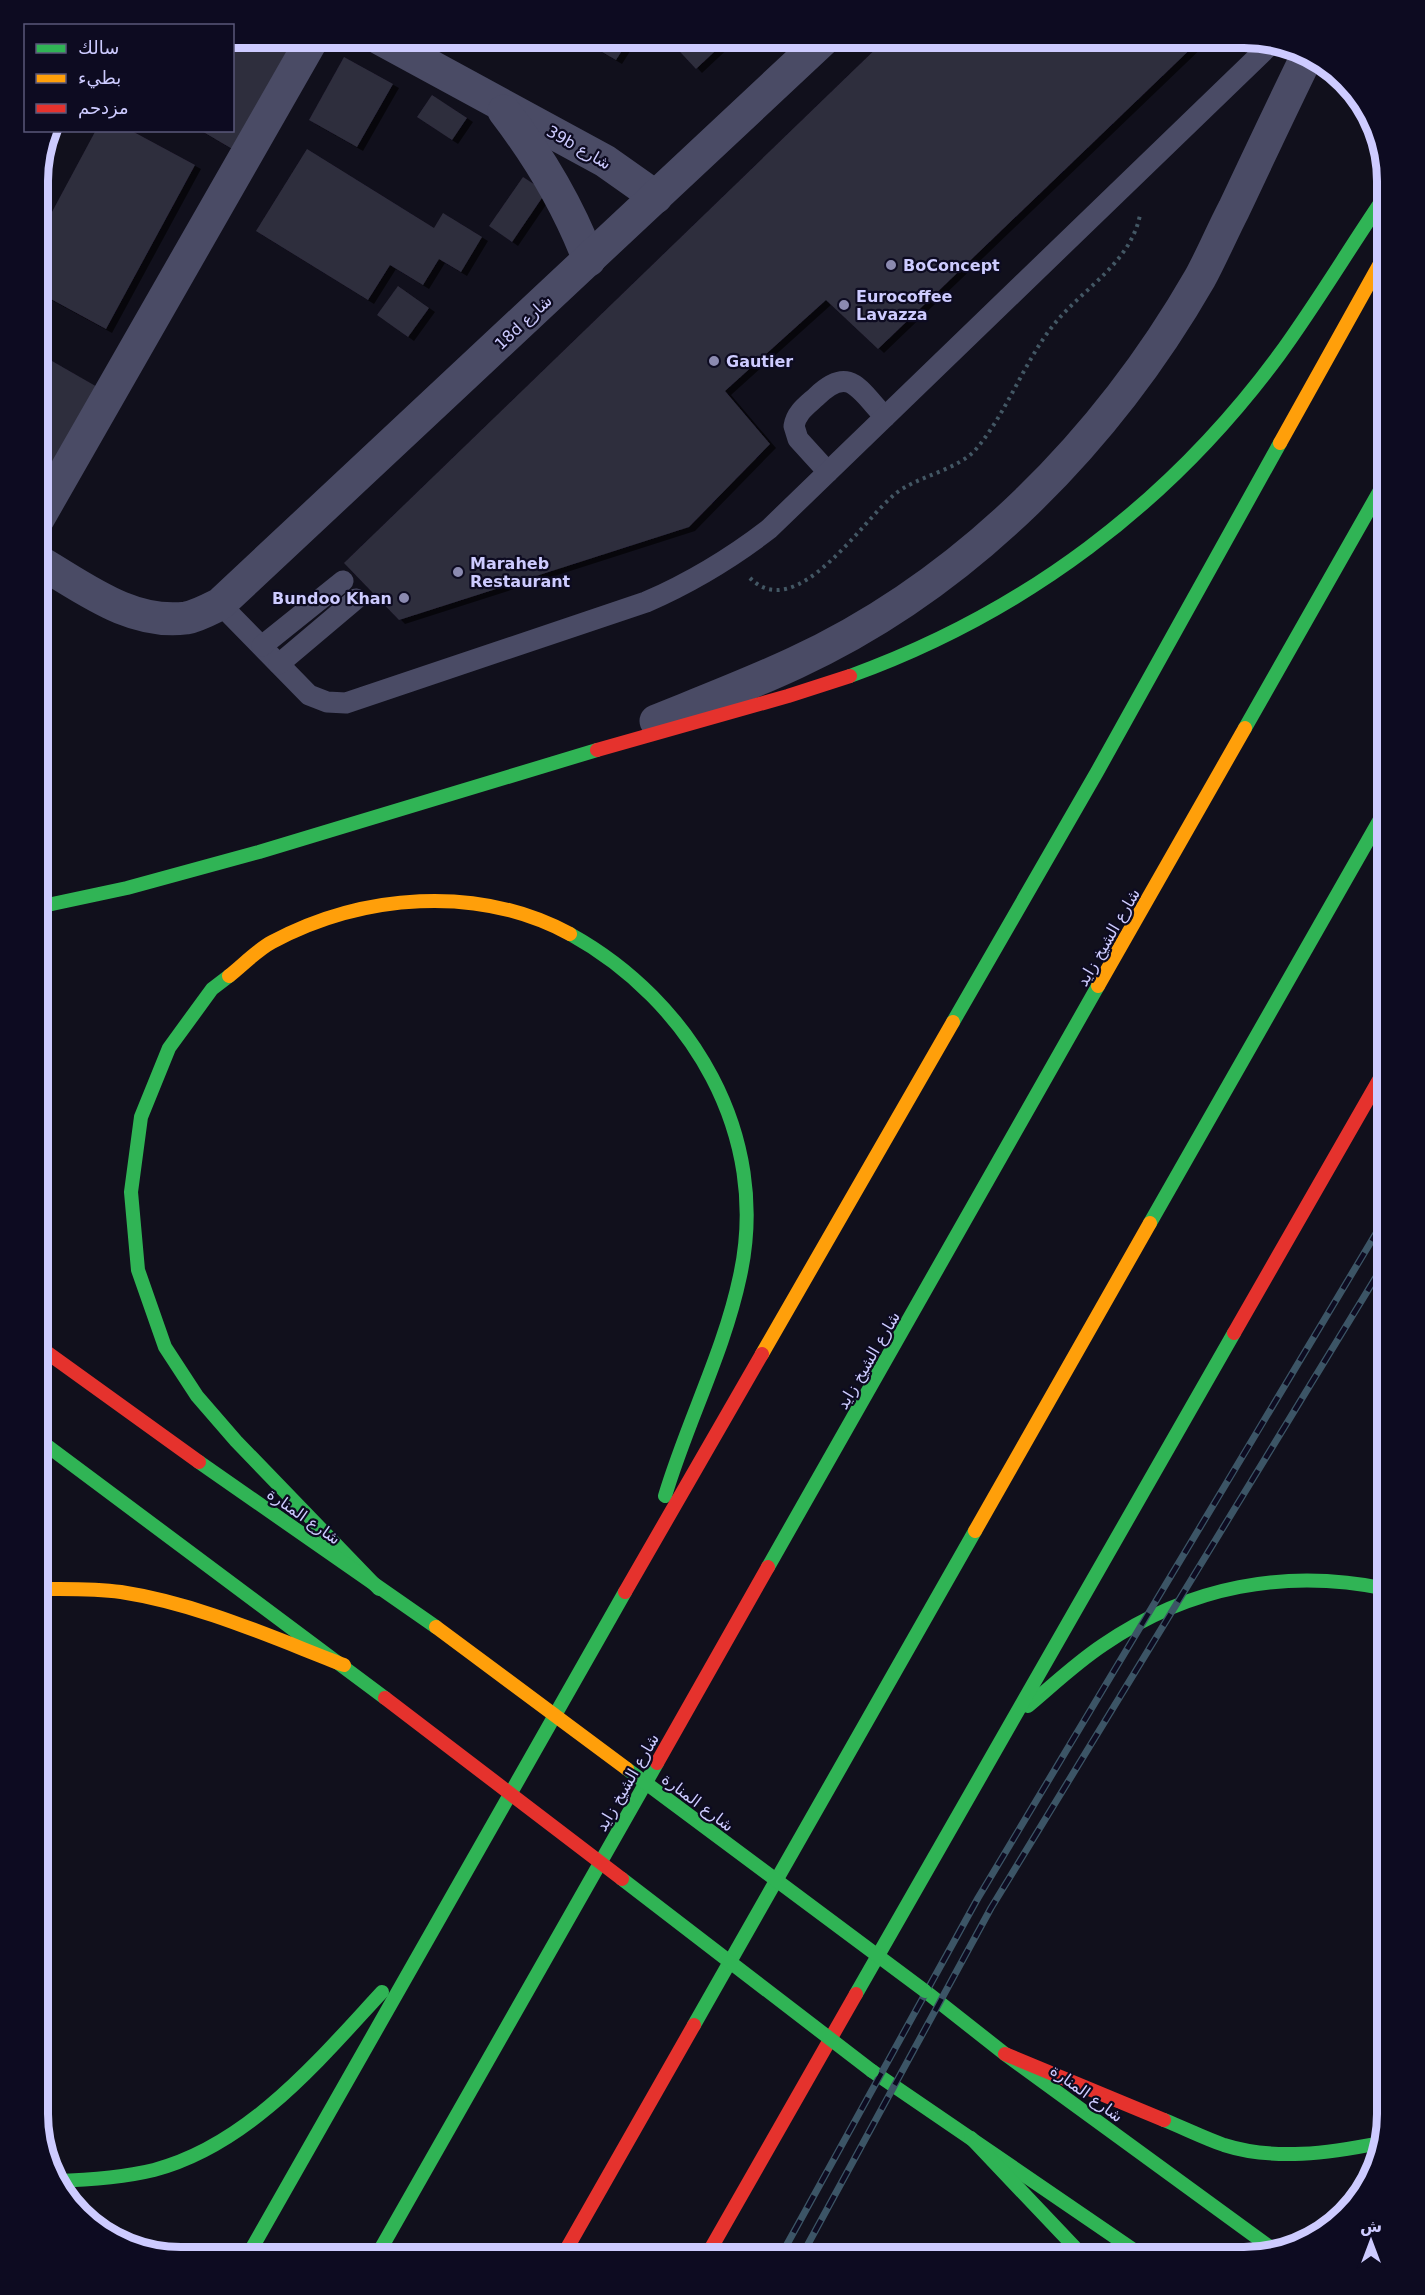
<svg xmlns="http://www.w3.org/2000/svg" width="1425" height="2295" viewBox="0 0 1425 2295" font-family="'DejaVu Sans',Vazirmatn,sans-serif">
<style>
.building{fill:#2f2d3e;filter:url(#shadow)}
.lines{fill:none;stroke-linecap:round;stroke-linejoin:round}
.path{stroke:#435764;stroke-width:4;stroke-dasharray:3 4.5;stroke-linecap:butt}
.lane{stroke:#4a4b65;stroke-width:21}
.street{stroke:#4a4b65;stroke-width:33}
.fast{stroke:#30b455;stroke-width:14}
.slow{stroke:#ff9f0a;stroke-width:14}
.jam{stroke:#e5322d;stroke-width:14}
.rail-casing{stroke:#3c5566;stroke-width:7}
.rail{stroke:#0d0b21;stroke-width:4.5;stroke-dasharray:14;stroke-linecap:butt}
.fast-bridge{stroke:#30b455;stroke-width:14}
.slow-bridge{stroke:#ff9f0a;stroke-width:14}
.jam-bridge{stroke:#e5322d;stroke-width:14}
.poi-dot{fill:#8b8ab0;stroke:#0d0b21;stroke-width:2}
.labels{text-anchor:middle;stroke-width:4.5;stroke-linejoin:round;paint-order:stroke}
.street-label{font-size:16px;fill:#cdcbff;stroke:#0d0b21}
.poi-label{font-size:16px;font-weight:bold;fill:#cdcbff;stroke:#0d0b21;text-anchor:start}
.rim{fill:none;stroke:#cdcbff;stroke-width:8}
</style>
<defs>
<filter id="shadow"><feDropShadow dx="6" dy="4" stdDeviation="0" flood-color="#0009"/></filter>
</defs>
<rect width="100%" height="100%" fill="#11101c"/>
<g class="building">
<polygon points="232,38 264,38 290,53 234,150 200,130 232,130"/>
<polygon points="578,38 630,38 616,60"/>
<polygon points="673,38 729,38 696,69 670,41"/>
<polygon points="887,38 1202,38 878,349 826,300 725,391 770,444 689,527 399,620 344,563"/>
<polygon points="344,57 393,84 357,147 309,120"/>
<polygon points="432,95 467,118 452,140 417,117"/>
<polygon points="96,130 130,130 195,165 106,329 38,292 38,238"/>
<polygon points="307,149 434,228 443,213 482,237 461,272 439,259 423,285 390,265 368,300 256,231"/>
<polygon points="523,177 546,192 512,242 489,226"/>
<polygon points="398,286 429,308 408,337 377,315"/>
<polygon points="38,353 99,388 45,481 38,477"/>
</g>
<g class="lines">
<path class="path" d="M750 578C796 625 862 521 895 494 917 476 959 470 977 448 1011 407 1027 352 1063 314 1092 283 1131 259 1140 215"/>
<g class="lane">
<path d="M828 472 798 439 794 426C796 413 806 406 816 397 850 364 859 390 885 417"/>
<path d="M220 604 309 695 327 702 346 703 646 602C692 582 730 559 769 529L1271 44"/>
<polyline points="262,646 343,581"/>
<polyline points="279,664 356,599"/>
</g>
<g class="street">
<polyline points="379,38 605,161 656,197"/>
<path d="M504 111C540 158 568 205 589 260"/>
<polyline points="38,519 313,38"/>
<path d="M38 561C83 587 130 625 186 618 197 616 210 609 220 604L825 38"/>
<path d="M656 721C703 702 750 684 795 663 966 584 1107 440 1200 278 1212 256 1222 232 1234 209 1258 158 1282 107 1307 56"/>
</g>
<g class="fast">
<path d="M850 676C1024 613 1169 504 1279 355 1317 303 1350 247 1387 193"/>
<polyline points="1245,728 1387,478"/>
<polyline points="38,907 127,888 259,852 597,750"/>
<path d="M570 934C691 1001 771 1135 740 1276 724 1352 687 1422 665 1496"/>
<polyline points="229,976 212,989 169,1048 141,1117 131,1192 138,1270 165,1347 197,1396 236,1441 379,1589"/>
<polyline points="953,1022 1097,772 1280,443"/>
<polyline points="1150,1223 1387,807"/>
<polyline points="38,1439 385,1698"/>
<polyline points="199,1462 436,1627"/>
<polyline points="768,1567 1098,986"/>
<path d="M1028 1706C1053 1685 1076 1663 1103 1645 1189 1586 1286 1568 1387 1589"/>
<polyline points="925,1991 1005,2054 1274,2250"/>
<polyline points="856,1994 1234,1333"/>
<polyline points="694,2025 975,1531"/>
<polyline points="872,2071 1144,2257"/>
<path d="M1164 2120C1184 2128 1204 2138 1224 2145 1274 2161 1330 2153 1380 2143"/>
<polyline points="971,2138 1084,2257"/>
<path d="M55 2181C89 2180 121 2178 154 2170 249 2145 319 2060 382 1992"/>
<polyline points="247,2257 625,1592"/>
<polyline points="376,2257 657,1763"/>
</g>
<g class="slow">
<polyline points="1280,443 1387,251"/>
<path d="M229 976C243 965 257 950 272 942 362 894 477 884 570 934"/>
<polyline points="1098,986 1245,728"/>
<polyline points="762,1354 953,1022"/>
<polyline points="975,1531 1150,1223"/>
<path d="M38 1589C66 1589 93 1588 121 1592 199 1604 271 1637 344 1665"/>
</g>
<g class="jam">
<polyline points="597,750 788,696 850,676"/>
<polyline points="1234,1333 1387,1066"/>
<polyline points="38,1346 199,1462"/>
<polyline points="625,1592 762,1354"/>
<polyline points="657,1763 768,1567"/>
<polyline points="1005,2054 1164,2120"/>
<polyline points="562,2257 694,2025"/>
<polyline points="706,2257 856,1994"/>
</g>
<g class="rail-casing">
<g id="rail">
<polyline points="780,2257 978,1898 1387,1215"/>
<polyline points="801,2257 991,1908 1387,1259"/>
</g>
</g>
<use href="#rail" class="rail"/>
<g class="fast-bridge">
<polyline points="627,1769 925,1991"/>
<polyline points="622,1879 872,2071"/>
</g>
<polyline class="slow-bridge" points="436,1627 627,1769"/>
<polyline class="jam-bridge" points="385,1698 622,1879"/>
</g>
<g class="poi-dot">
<circle cx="891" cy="265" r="6"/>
<circle cx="844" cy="305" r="6"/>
<circle cx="714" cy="361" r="6"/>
<circle cx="458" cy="572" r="6"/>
<circle cx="404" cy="598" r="6"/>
</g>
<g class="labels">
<g class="street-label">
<text transform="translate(579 147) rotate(30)" y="6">39b شارع</text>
<text transform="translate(523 322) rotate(-43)" y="6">18d شارع</text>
<text transform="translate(1108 937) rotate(-60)" y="6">شارع الشيخ زايد</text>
<text transform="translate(868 1360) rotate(-60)" y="6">شارع الشيخ زايد</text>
<text transform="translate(304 1516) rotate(35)" y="6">شارع المنارة</text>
<text transform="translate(627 1782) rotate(-60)" y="6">شارع الشيخ زايد</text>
<text transform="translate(698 1802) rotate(37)" y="6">شارع المنارة</text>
<text transform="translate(1087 2093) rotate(36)" y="6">شارع المنارة</text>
</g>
<g class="poi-label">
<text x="903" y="271">BoConcept</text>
<text x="856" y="302">Eurocoffee<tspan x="856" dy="18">Lavazza</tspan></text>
<text x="726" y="367">Gautier</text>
<text x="470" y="569">Maraheb<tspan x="470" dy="18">Restaurant</tspan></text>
<text x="392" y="604" text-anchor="end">Bundoo Khan</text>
</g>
</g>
<path d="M0 0H1425V2295H0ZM181 48H1244A133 133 0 0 1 1377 181V2114A133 133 0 0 1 1244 2247H181A133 133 0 0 1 48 2114V181A133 133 0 0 1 181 48Z" fill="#0d0b21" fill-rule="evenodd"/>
<path class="rim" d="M181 48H1244A133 133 0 0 1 1377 181V2114A133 133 0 0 1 1244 2247H181A133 133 0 0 1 48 2114V181A133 133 0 0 1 181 48Z"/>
<rect x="24" y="24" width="210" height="108" fill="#0d0b21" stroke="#5a587a" stroke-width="1.5"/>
<rect x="36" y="44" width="30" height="9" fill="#30b455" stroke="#5a587a" stroke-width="1.5"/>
<text x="78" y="54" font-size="18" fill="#cdcbff">سالك</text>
<rect x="36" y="74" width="30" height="9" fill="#ff9f0a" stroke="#5a587a" stroke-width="1.5"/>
<text x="78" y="84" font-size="18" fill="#cdcbff">بطيء</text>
<rect x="36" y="104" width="30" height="9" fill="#e5322d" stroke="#5a587a" stroke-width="1.5"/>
<text x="78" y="114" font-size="18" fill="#cdcbff">مزدحم</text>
<g transform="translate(1371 2241)" stroke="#0d0b21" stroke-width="4.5" paint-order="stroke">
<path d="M0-4.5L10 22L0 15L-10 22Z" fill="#cdcbff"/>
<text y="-9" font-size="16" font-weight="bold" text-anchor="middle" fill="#cdcbff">ش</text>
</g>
</svg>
